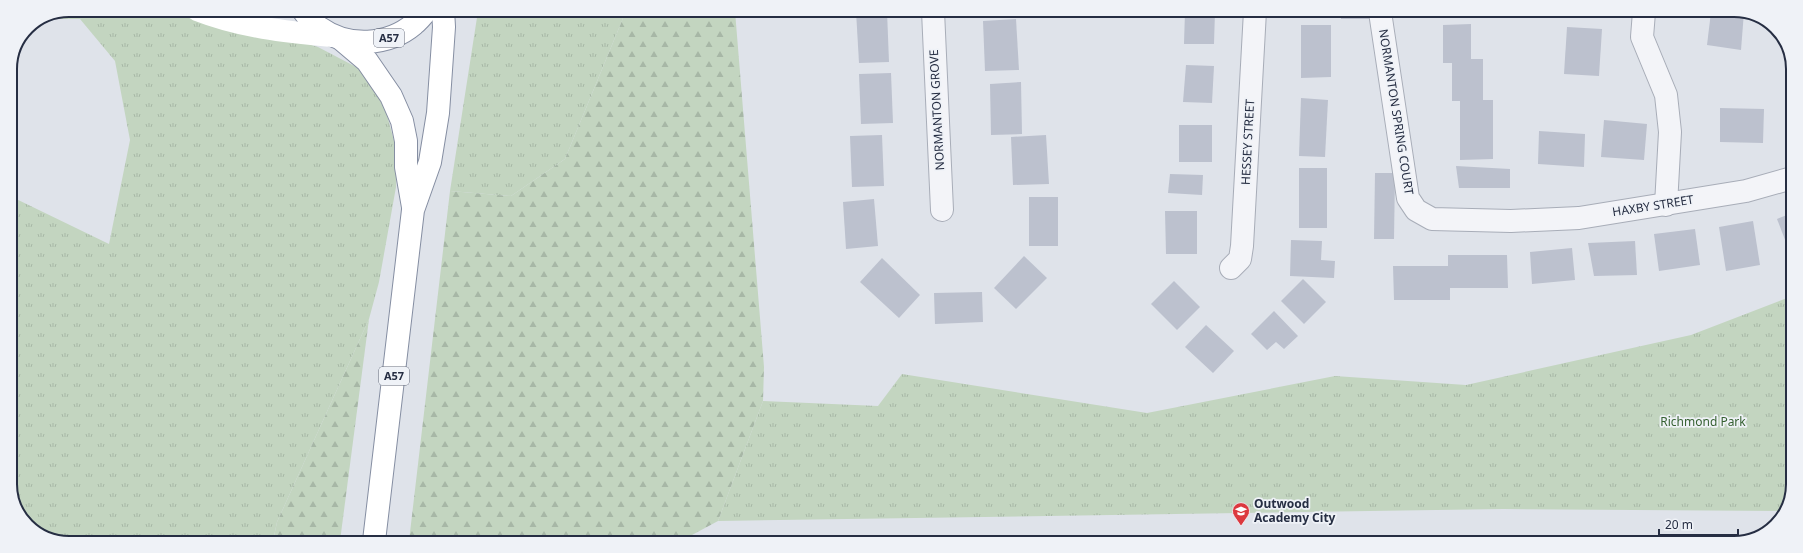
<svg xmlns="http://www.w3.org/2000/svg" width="1803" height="553" viewBox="0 0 1803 553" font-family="'Noto Sans',sans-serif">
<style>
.grass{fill:url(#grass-tufts)}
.forest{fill:url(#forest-firs)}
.building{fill:#bcc1ce}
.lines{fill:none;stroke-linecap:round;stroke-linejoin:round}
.minor-casing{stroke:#a8adb8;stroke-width:24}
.trunk-casing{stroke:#858ea2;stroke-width:24}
.minor{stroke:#f3f4f8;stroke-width:22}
.secondary{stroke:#fff;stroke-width:22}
.trunk{stroke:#fff;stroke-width:22}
.labels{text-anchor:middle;stroke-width:3.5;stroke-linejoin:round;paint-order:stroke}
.shield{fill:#eff2f7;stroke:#626979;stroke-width:1}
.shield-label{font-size:11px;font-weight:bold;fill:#262e43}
.street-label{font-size:12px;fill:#262e43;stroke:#eff2f7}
.park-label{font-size:12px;fill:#366132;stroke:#eff2f7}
.poi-label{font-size:12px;font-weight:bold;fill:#262e43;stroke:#eff2f7;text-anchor:start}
.rim{fill:none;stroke:#262e43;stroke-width:2}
</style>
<defs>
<pattern id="grass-tufts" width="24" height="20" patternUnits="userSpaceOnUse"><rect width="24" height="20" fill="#c3d5c0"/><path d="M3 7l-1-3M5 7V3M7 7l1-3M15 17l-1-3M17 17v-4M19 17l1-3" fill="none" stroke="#a7b7a6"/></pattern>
<pattern id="forest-firs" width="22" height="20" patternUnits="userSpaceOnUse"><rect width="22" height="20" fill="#c3d5c0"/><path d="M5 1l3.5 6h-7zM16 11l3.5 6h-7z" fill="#a7b7a6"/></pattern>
</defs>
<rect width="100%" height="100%" fill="#dfe3ea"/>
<g class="grass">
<polygon points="69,10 198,10 318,47 360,69 384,104 397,152 396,187 379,282 369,319 277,522 273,541 53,541 22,520 10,488 10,196 109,244 130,140 115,61 80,19 48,19"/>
<path d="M343 10H390C375 18 358 18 343 10Z"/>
<polygon points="478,11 626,11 565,159 511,196 450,191"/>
<polygon points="1792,296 1791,500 1784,511 1503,509 718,521 763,401 878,406 902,374 1147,413 1335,376 1466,385 1691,335"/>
</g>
<g class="forest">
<polygon points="626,11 735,11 764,367 763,401 718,521 679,542 409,541 450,191 511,196 565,159"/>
<polygon points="369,319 340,541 273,541 277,522"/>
</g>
<g class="building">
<polygon points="856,11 887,11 889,62 859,63"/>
<polygon points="1185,11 1215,11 1214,44 1184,44"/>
<rect x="1341" y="12" width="29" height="7"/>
<polygon points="1711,12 1744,12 1741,50 1707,45"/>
<polygon points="1016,19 1019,70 985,71 983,21"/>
<polygon points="1471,24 1471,59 1483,59 1483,100 1493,100 1493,159 1460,160 1460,101 1452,101 1452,63 1443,63 1443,25"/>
<polygon points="1301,25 1331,25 1331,77 1301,78"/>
<polygon points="1567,27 1602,29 1599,76 1564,74"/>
<polygon points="1186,65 1214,66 1212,103 1183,102"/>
<polygon points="891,73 893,123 861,124 859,74"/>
<polygon points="1021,82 1022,134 991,135 990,84"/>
<polygon points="1301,98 1328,100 1325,157 1299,156"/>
<polygon points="1720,108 1764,109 1763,143 1720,142"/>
<polygon points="1604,120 1647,124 1644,160 1601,157"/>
<rect x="1179" y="125" width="33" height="37"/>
<polygon points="1539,131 1585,134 1584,167 1538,164"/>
<polygon points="882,135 884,186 852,187 850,136"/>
<polygon points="1046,135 1049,184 1013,185 1011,137"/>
<polygon points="1456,166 1510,169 1510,188 1459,188"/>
<rect x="1299" y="168" width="28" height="60"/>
<polygon points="1375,173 1395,173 1394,239 1374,239"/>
<polygon points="1170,174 1203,175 1202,195 1168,193"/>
<rect x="1029" y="197" width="29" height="49"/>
<polygon points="874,199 878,246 846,249 843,202"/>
<polygon points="1165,211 1197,211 1197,254 1166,254"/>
<polygon points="1792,213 1792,243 1787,245 1777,219"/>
<polygon points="1753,221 1760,265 1726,271 1719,227"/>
<polygon points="1695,229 1700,265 1659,271 1654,234"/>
<polygon points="1291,240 1322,241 1321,260 1335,261 1334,278 1290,276"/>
<polygon points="1635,241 1637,275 1594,276 1588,243"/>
<polygon points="1572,248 1575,280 1532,284 1530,252"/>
<polygon points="1448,255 1507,255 1508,288 1450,288 1450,300 1394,300 1393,266 1448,266"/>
<polygon points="1024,256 1047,278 1016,309 994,288"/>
<polygon points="882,258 920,295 899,318 860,282"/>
<polygon points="1303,279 1326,302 1304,324 1281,301"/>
<polygon points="1174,281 1200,307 1177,330 1151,304"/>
<polygon points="982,292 983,322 935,324 934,293"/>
<polygon points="1274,311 1298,336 1284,349 1276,342 1267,350 1251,334"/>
<polygon points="1206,325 1234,351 1213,373 1185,347"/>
</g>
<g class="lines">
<g class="minor-casing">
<g id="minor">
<polyline points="933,11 942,210"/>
<polyline points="1380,12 1408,198 1416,210 1432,219 1511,221 1579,218 1746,191 1792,178"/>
<polyline points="1644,12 1642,37 1666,95 1670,132 1666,205"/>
<polyline points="1231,268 1240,259 1242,246 1255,11"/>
</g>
</g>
<g class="trunk-casing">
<g id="trunk">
<path d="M303 10C308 17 313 24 320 28 348 48 388 46 414 24 419 20 423 15 427 10"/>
<polyline points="341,39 367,61 391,96 402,121 406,141 406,167 413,207"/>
<polyline points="374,541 413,210 430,162 438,113 444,27 443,10"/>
</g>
</g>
<use href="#minor" class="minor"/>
<path class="secondary" d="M197 10C240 27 286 32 332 36"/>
<use href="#trunk" class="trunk"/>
</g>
<defs>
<g id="school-pin" transform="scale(0.9)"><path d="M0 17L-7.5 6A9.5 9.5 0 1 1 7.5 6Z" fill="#dc383e" stroke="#eff2f7"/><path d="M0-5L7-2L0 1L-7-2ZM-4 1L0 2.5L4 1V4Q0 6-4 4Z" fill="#fff"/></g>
</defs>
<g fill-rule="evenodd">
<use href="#school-pin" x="1241" y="511"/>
</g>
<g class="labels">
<g class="shield">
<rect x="374" y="29" width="30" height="18" rx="3"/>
<rect x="379" y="367" width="30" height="18" rx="3"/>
</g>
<g class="shield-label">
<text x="389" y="42">A57</text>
<text x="394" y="380">A57</text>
</g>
<g class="street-label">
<text transform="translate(937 110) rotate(-93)" y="4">NORMANTON GROVE</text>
<text transform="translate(1396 112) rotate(81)" y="4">NORMANTON SPRING COURT</text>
<text transform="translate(1248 142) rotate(-87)" y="4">HESSEY STREET</text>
<text transform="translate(1653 206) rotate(-9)" y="4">HAXBY STREET</text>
</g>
<g class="park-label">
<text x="1703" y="426">Richmond Park</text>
</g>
<g class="poi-label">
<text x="1254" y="508">Outwood<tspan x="1254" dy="14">Academy City</tspan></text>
</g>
</g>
<path d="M0 0H1803V553H0ZM69 17H1734A52 52 0 0 1 1786 69V484A52 52 0 0 1 1734 536H69A52 52 0 0 1 17 484V69A52 52 0 0 1 69 17Z" fill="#eff2f7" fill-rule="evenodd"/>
<path class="rim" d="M69 17H1734A52 52 0 0 1 1786 69V484A52 52 0 0 1 1734 536H69A52 52 0 0 1 17 484V69A52 52 0 0 1 69 17Z"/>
<path d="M1659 529v6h79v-6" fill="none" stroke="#262e43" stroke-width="2"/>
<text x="1665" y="529" font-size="12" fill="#262e43" stroke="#eff2f7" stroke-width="3" paint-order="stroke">20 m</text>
</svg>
